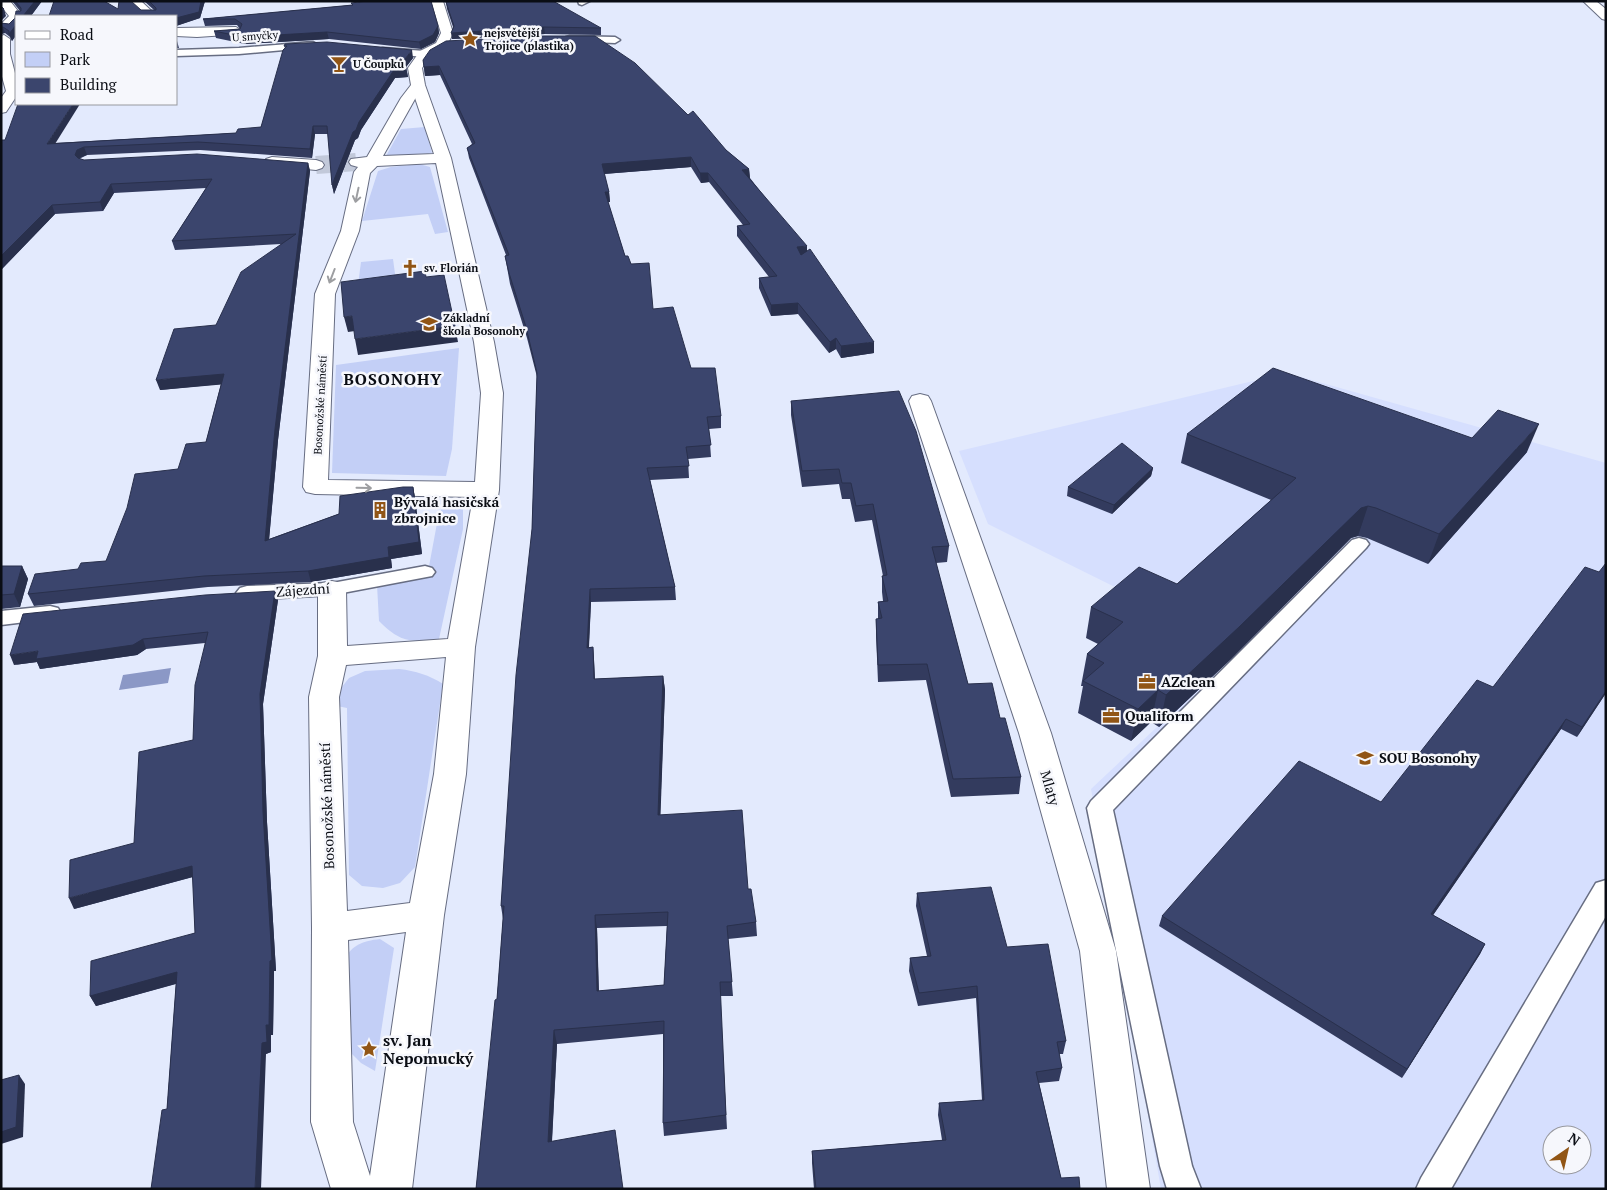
<svg xmlns="http://www.w3.org/2000/svg" width="1607" height="1190" viewBox="0 0 1607 1190" font-family="'PT Serif',serif">
<style>
.built{fill:#d6dffe;fill-rule:evenodd}
.green{fill:#c3cff6}
.water{fill:#8b98c6}
.lines{fill:none;stroke-linecap:round;stroke-linejoin:round}
.minor-tunnel{stroke:#c2c9da;stroke-width:18;stroke-dasharray:18 9;stroke-linecap:butt}
.service-casing{stroke:#676d82;stroke-width:3}
.minor-casing{stroke:#676d82;stroke-width:2}
.service{fill:#fff;fill-rule:evenodd}
.minor{fill:#fff;fill-rule:evenodd}
.wall{fill:#333b5e;fill-rule:evenodd}
.shaded-wall{fill:#29304c}
.building{fill:#3b456d;stroke:#29304c;fill-rule:evenodd}
.oneway{stroke:#9d9ea1}
.labels{text-anchor:middle;stroke-width:5;stroke-linejoin:round;paint-order:stroke}
.far-poi-label{font-size:11px;font-weight:bold;fill:#0a0d14;stroke:#f6f7fc;text-anchor:start}
.far-street-label{font-size:11px;fill:#0a0d14;stroke:#f6f7fc}
.poi-label{font-size:14px;font-weight:bold;fill:#0a0d14;stroke:#f6f7fc;text-anchor:start}
.street-label{font-size:14px;fill:#0a0d14;stroke:#f6f7fc}
.far-district-label{font-size:16px;font-weight:bold;letter-spacing:1px;fill:#0a0d14;stroke:#f6f7fc}
.near-poi-label{font-size:16px;font-weight:bold;fill:#0a0d14;stroke:#f6f7fc;text-anchor:start}
</style>
<rect width="100%" height="100%" fill="#e3eafd"/>
<path class="built" d="M1287 373 1606 463V1189H1161L1091 789 1240 649 988 524 959 451ZM1552 1135H1582V1165H1552Z"/>
<g class="green">
<polygon points="425,127 432,153 386,156 401,129"/>
<polygon points="419,164 430,167 448,232 435,234 428,214 362,221 378,171 391,167"/>
<polygon points="393,259 396,281 358,285 361,262"/>
<polygon points="459,348 452,449 446,476 332,473 336,365"/>
<path d="M444 503 463 504V529L439 639C410 643 400 642 379 621L377 585 427 577 438 518Z"/>
<path d="M399 669C416 671 429 675 443 684L415 867 400 883 383 888 362 886 349 875 347 708 337 706 334 697 349 678 365 671Z"/>
<path d="M380 939 394 948 375 1071 361 1063 347 1049 344 959C353 945 362 941 380 939Z"/>
</g>
<polygon class="water" points="171,668 168,683 119,690 123,675"/>
<g class="lines">
<polyline class="minor-tunnel" points="316,165 356,162"/>
<g class="service-casing">
<g id="service">
<polygon points="578,1 590,1 582,5 579,4"/>
<polygon points="570,36 615,37 620,40 615,43 566,41 566,37"/>
<polygon points="313,42 318,45 317,47 239,54 176,56 176,50 239,48"/>
<polygon points="383,48 425,51 430,54 425,57 379,53 378,51 379,49"/>
<polygon points="1359,538 1366,540 1369,544 1366,548 1113,810 1192,1166 1201,1189 1167,1189 1160,1166 1087,808 1091,801 1352,540"/>
<polygon points="425,566 432,568 435,572 432,576 332,595 247,600 240,598 236,593 240,588 247,586 332,583"/>
<polygon points="50,606 58,608 61,613 58,618 1,625 1,611"/>
<polygon points="1606,880 1606,916 1451,1189 1416,1189 1421,1178 1596,883"/>
</g>
</g>
<g class="minor-casing">
<g id="minor">
<polygon points="1,1 10,1 22,16 16,16 16,23 10,29 1,28 1,24 9,16 1,6"/>
<polygon points="128,1 141,1 157,16 144,16"/>
<path d="M431 1H443L453 33 446 48 430 57 422 68 425 85 451 158 494 342 503 393 499 490 475 647 466 774 444 915 412 1189H331L311 1122 312 928 309 697 318 656V589L322 583 332 581 342 583 346 589 347 646 448 639 473 497 315 494 306 492 303 487 315 294 341 231 354 172 358 167 351 165 349 162 351 159 367 157 401 98 411 85 408 68 420 51 436 43 441 33ZM415 98 434 154 383 156 415 99ZM436 163 474 342 481 393 475 482 328 480 335 294 359 231 370 173 377 166ZM446 657 434 774 410 903 347 911 339 697 346 665ZM406 932 370 1176 353 1122 348 940Z"/>
<polygon points="1583,1 1596,1 1606,9 1606,20 1602,19"/>
<polygon points="236,27 242,31 241,34 197,37 176,36 176,28"/>
<polygon points="4,35 10,39 10,54 16,77 16,97 6,112 1,113 1,98 6,91 1,73 1,36"/>
<polygon points="272,157 316,160 322,162 324,165 322,168 316,170 266,165 264,162 266,159"/>
<polygon points="920,394 928,396 931,401 1051,733 1116,951 1150,1189 1107,1189 1080,951 1019,733 909,401 912,396"/>
</g>
</g>
<use href="#service" class="service"/>
<use href="#minor" class="minor"/>
</g>
<g class="wall">
<polygon points="12,1 42,1 12,41 10,37 5,33 1,34 1,23 9,24 15,18 20,11"/>
<polygon points="144,1 205,1 200,18 176,26 176,16 118,9 141,10 154,10"/>
<polygon points="446,2 601,28 601,35 545,34 452,39 453,27 447,9"/>
<polygon points="351,3 438,26 439,33 435,42 421,49 329,39 245,44 216,38 214,31 240,29 237,25 205,26 203,19 352,5"/>
<polygon points="176,40 177,41 179,48 176,48"/>
<polygon points="284,46 413,58 406,67 408,77 395,78 361,130 358,138 355,140 334,194 332,185 328,134 315,134 312,158 200,150 87,155 79,159 84,160 308,163 310,171 278,440 269,539 413,487 415,498 422,554 391,559 392,568 311,582 208,587 34,606 28,594 78,569 106,561 178,469 206,442 221,384 160,390 216,325 281,244 175,250 172,241 206,188 114,193 103,211 55,214 1,270 1,140 55,143 236,133 261,127 285,48"/>
<path d="M423 60 688 115 726 150 749 169 750 178 807 251 874 353 841 358 836 349 829 353 798 314 771 316 759 288V278L769 277 737 236V226L743 225 709 182 701 183 691 167 604 174 609 192 610 202H608L625 256 631 264 653 309 691 368 721 416V428L709 429 711 457 688 459 689 478 650 480 675 587 676 600 591 602 589 647H593L594 660 595 679 663 676 665 690 660 815 748 889 756 922 757 936 728 939 733 996H720L727 1129 664 1136 663 1123V1034L557 1044 552 1142 476 1189 497 999 503 919 501 906 532 529 537 377 527 338 510 284 505 256 506 255 469 158 467 148 472 144 440 75 425 76ZM667 926 664 985 599 991 597 928Z"/>
<polygon points="791,401 949,546 947,562 936,563 968,684 1000,718 1021,777 1019,794 951,797 926,680 878,682 876,635 876,619 878,619 878,602 883,601 882,592 882,576 883,576 872,520 855,522 850,499 842,499 839,484 802,487 791,415"/>
<polygon points="1187,434 1472,438 1527,452 1428,564 1367,538 1358,536 1351,538 1231,659 1159,727 1151,722 1131,741 1078,713 1083,686 1081,686 1087,654 1098,644 1086,638 1091,607 1177,584 1271,500 1181,463"/>
<polygon points="1153,468 1151,476 1112,514 1067,496 1068,487"/>
<polygon points="1,566 22,566 28,579 20,607 1,609"/>
<polygon points="1599,572 1606,693 1577,737 1561,729 1433,915 1485,944 1480,954 1402,1078 1159,926 1162,916 1381,802 1493,687"/>
<polygon points="275,591 278,600 263,704 267,822 276,971 274,971 273,1035 271,1035 271,1052 266,1054 167,1109 176,984 96,1006 90,996 195,933 193,877 74,909 134,843 193,740 205,643 146,649 137,655 40,669 37,662 14,665"/>
<polygon points="917,893 1007,947 1066,1041 1063,1054 1059,1054 1062,1068 1059,1081 1039,1083 1061,1178 1080,1189 814,1189 812,1163 812,1151 942,1140 938,1115 939,1103 982,1100 976,998 918,1006 909,971 910,958 927,956 916,906"/>
</g>
<g class="shaded-wall">
<polygon points="35,1 42,1 31,16 23,16"/>
<polygon points="201,1 205,1 200,18 176,26 176,18"/>
<polygon points="4,9 6,16 1,21 1,12"/>
<polygon points="16,25 16,35 12,41 9,34"/>
<polygon points="438,26 439,33 435,42 421,49 419,42"/>
<polygon points="1,27 3,27 5,33 1,34"/>
<polygon points="544,27 545,34 452,39 451,33"/>
<polygon points="327,32 329,39 245,44 243,37"/>
<polygon points="412,50 413,58 406,67 408,77 395,78 361,130 358,138 355,140 334,194 332,185 353,132 359,122 394,70 405,59"/>
<polygon points="439,66 440,75 425,76 424,67"/>
<polygon points="73,104 80,104 50,152 47,144"/>
<polygon points="313,126 315,134 312,158 310,149"/>
<polygon points="84,147 87,155 79,158 77,163 75,155 77,150"/>
<polygon points="691,157 691,167 603,174 602,164"/>
<polygon points="308,163 310,171 278,440 268,552 265,541 275,429"/>
<polygon points="749,169 750,179 742,170"/>
<polygon points="700,173 708,173 709,182 701,183"/>
<polygon points="111,184 114,193 103,211 100,202"/>
<polygon points="605,192 609,192 610,202 606,202"/>
<polygon points="52,205 55,214 1,270 1,256"/>
<polygon points="807,246 807,256 797,257 797,247"/>
<polygon points="798,303 798,314 771,316 771,305"/>
<polygon points="352,316 355,331 348,332 344,317"/>
<polygon points="455,326 458,342 358,355 355,339"/>
<polygon points="836,338 836,349 829,353 830,342"/>
<polygon points="874,342 874,353 841,358 841,346"/>
<polygon points="224,374 227,384 160,390 156,380"/>
<polygon points="1539,424 1527,452 1428,564 1439,534"/>
<polygon points="1153,468 1151,476 1112,514 1114,505"/>
<polygon points="413,487 415,498 422,554 391,559 392,568 311,582 308,571 388,547"/>
<polygon points="1368,506 1358,536 1351,538 1231,659 1159,727 1166,695 1361,508"/>
<polygon points="22,566 28,579 20,607 14,594"/>
<polygon points="590,589 591,602 588,661 587,648"/>
<polygon points="275,591 278,600 263,704 267,822 276,971 274,971 273,1035 271,1035 271,1052 266,1054 261,1189 255,1189 263,812 260,694"/>
<polygon points="143,639 146,649 137,655 40,669 37,662 14,665 10,655 38,651"/>
<polygon points="593,647 594,660 595,692 594,679"/>
<polygon points="663,676 665,690 660,829 658,815"/>
<polygon points="1158,690 1151,722 1131,741 1138,709"/>
<polygon points="1606,691 1606,693 1577,737 1582,727"/>
<polygon points="1566,719 1561,729 1427,924 1431,914"/>
<polygon points="192,866 196,876 74,909 69,898"/>
<polygon points="595,915 597,928 599,1004 597,991"/>
<polygon points="1485,944 1480,954 1402,1078 1407,1069"/>
<polygon points="177,972 182,982 96,1006 90,996"/>
<polygon points="554,1030 557,1044 551,1156 548,1142"/>
<polygon points="19,1075 25,1084 23,1137 1,1144 1,1132"/>
</g>
<g class="building">
<polygon points="15,1 35,1 23,16 16,16 16,25 9,34 9,31 3,27 1,27 1,23 9,24 15,18 16,11 21,11 21,8"/>
<polygon points="54,1 104,1 118,9 119,1 131,1 141,10 156,10 156,8 149,1 201,1 199,12 176,18 176,16 49,16"/>
<polygon points="367,1 431,1 438,26 433,35 419,42 327,32 243,37 214,31 240,29 242,24 235,19 203,19 353,5 351,3"/>
<polygon points="455,1 553,1 601,28 544,27 451,33 454,26 446,2"/>
<polygon points="1,6 4,9 1,12"/>
<path d="M544 36H595L635 63 688 115 693 111 726 150 749 169 742 170 807 246 797 247 801 255 810 249 874 342 841 346 836 338 830 342 798 303 771 305 759 278 777 276 737 226 750 224 708 173H700L691 157 602 164 609 192H605L625 256H628L631 264 649 263 653 309 673 307 691 368H715L721 416 707 417 711 445 686 447 689 466 647 468 675 587 590 589 587 648 593 647 594 679 663 676 658 815 742 810 748 889H751L756 922 727 926 732 982H720L726 1115 663 1123 664 1021 554 1030 548 1142 615 1130 623 1189H476L495 1000 497 999 504 906H501L516 675 532 529 537 373 526 327 509 273 505 256 509 255 467 148 475 143 439 66 424 67 423 60 430 50 446 41ZM668 912 664 985 597 991 595 915Z"/>
<polygon points="327,42 412,50 405,59 406,69 394,70 359,122 356,130 353,132 332,185 327,126 313,126 310,149 198,142 84,147 77,150 75,155 78,158 84,160 197,154 308,163 275,429 265,541 339,514 340,496 403,487 413,487 419,542 388,547 389,557 308,571 204,576 28,594 35,574 78,569 81,563 106,561 127,508 135,474 178,469 186,444 206,442 224,374 156,380 174,329 216,325 241,272 296,234 172,241 212,179 111,184 100,202 52,205 1,256 1,140 5,140 18,104 73,104 47,144 236,133 238,129 261,127 283,50 287,46 284,46 285,44"/>
<polygon points="425,271 426,277 444,275 455,326 355,339 352,316 344,317 341,282"/>
<polygon points="1273,368 1472,438 1498,410 1539,424 1439,534 1376,508 1368,506 1361,508 1239,627 1166,695 1158,690 1138,709 1083,681 1104,663 1087,654 1123,622 1091,607 1139,567 1177,584 1296,478 1187,434"/>
<polygon points="899,391 916,431 949,546 932,547 968,684 992,683 1000,718 1005,718 1021,777 953,779 927,664 878,665 876,619 882,618 878,602 888,601 882,576 887,575 873,504 856,506 851,483 842,483 839,469 802,471 791,401"/>
<polygon points="1122,443 1153,468 1114,505 1068,487"/>
<polygon points="1606,563 1606,691 1582,727 1566,719 1431,914 1485,944 1407,1069 1162,916 1299,761 1381,802 1477,680 1493,687 1585,567 1599,572"/>
<polygon points="1,566 22,566 14,594 1,595"/>
<polygon points="275,591 260,694 263,812 272,960 270,961 269,1025 266,1025 267,1042 262,1043 255,1189 151,1189 162,1110 167,1109 177,972 90,996 91,961 195,933 192,866 69,898 70,860 134,843 139,752 193,740 195,685 208,632 143,639 133,645 36,659 38,651 10,655 23,614 205,595"/>
<polygon points="991,887 1007,947 1048,944 1066,1041 1057,1042 1062,1068 1036,1072 1061,1178 1079,1177 1080,1189 816,1189 812,1151 946,1140 939,1103 984,1100 977,986 919,993 910,958 931,956 917,893"/>
<polygon points="19,1075 16,1127 1,1132 1,1080"/>
</g>
<defs><path id="oneway-shaft" d="M-6 0H5M1.5-3L5.5 0L1.5 3" fill="none" stroke-width="1.6" stroke-linecap="round" stroke-linejoin="round" transform="scale(1.25)"/></defs>
<g class="oneway">
<use href="#oneway-shaft" transform="translate(357 195) rotate(102)"/>
<use href="#oneway-shaft" transform="translate(332 276) rotate(111)"/>
<use href="#oneway-shaft" transform="translate(364 488) rotate(1)"/>
</g>
<defs>
<g id="sight-bare" transform="scale(1.35)"><path d="M0-6L1.8-2.2L6-1.7L2.9 1.2L3.7 5.4L0 3.3L-3.7 5.4L-2.9 1.2L-6-1.7L-1.8-2.2Z" fill="#915515" stroke="#f6f7fc" stroke-width="2.5" paint-order="stroke"/></g>
<g id="bar-bare" transform="scale(1.35)"><path d="M-6-5H6L.8 .8V4.5H3.5V6h-7V4.5H-.8V.8Z" fill="#915515" stroke="#f6f7fc" stroke-width="2.5" paint-order="stroke"/></g>
<g id="church-bare" transform="scale(1.35)"><path d="M-1.2-6h2.4v3.5h3.3v2.4h-3.3V6h-2.4V-.1h-3.3v-2.4h3.3Z" fill="#915515" stroke="#f6f7fc" stroke-width="2.5" paint-order="stroke"/></g>
<g id="school-bare" transform="scale(1.35)"><path d="M0-5L7-2L0 1L-7-2ZM-4 1L0 2.5L4 1V4Q0 6-4 4Z" fill="#915515" stroke="#f6f7fc" stroke-width="2.5" paint-order="stroke"/></g>
<g id="building-bare" transform="scale(1.35)"><path d="M-4-6H4V6H1V3H-1V6H-4ZM-2.5-4.3h1.7v1.8h-1.7ZM.8-4.3h1.7v1.8H.8ZM-2.5-1h1.7V.8h-1.7ZM.8-1h1.7V.8H.8Z" fill="#915515" stroke="#f6f7fc" stroke-width="2.5" paint-order="stroke"/></g>
<g id="office-bare" transform="scale(1.35)"><path d="M-6-3h4V-5.5h4V-3h4V5H-6ZM-1-4.5V-3h2v-1.5ZM-6 0V1H6V0Z" fill="#915515" stroke="#f6f7fc" stroke-width="2.5" paint-order="stroke"/></g>
<g id="university-bare" transform="scale(1.35)"><path d="M0-5L7-2L0 1L-7-2ZM-4 1L0 2.5L4 1V4Q0 6-4 4Z" fill="#915515" stroke="#f6f7fc" stroke-width="2.5" paint-order="stroke"/></g>
</defs>
<g fill-rule="evenodd">
<use href="#sight-bare" x="470" y="39"/>
<use href="#bar-bare" x="339" y="64"/>
<use href="#church-bare" x="410" y="268"/>
<use href="#school-bare" x="429" y="324"/>
<use href="#building-bare" x="380" y="510"/>
<use href="#office-bare" x="1147" y="682"/>
<use href="#office-bare" x="1111" y="716"/>
<use href="#university-bare" x="1365" y="758"/>
<use href="#sight-bare" x="369" y="1049"/>
</g>
<g class="labels">
<g class="far-poi-label">
<text x="484" y="37">nejsvětější<tspan x="484" dy="13">Trojice (plastika)</tspan></text>
<text x="353" y="68">U Čoupků</text>
<text x="424" y="272">sv. Florián</text>
<text x="443" y="322">Základní<tspan x="443" dy="13">škola Bosonohy</tspan></text>
</g>
<g class="far-street-label">
<text transform="translate(255 36) rotate(-4)" y="4">U smyčky</text>
<text transform="translate(320 405) rotate(-87)" y="4">Bosonožské náměstí</text>
</g>
<g class="poi-label">
<text x="394" y="507">Bývalá hasičská<tspan x="394" dy="16">zbrojnice</tspan></text>
<text x="1161" y="687">AZclean</text>
<text x="1125" y="721">Qualiform</text>
<text x="1379" y="763">SOU Bosonohy</text>
</g>
<g class="street-label">
<text transform="translate(303 590) rotate(-4)" y="5">Zájezdní</text>
<text transform="translate(1050 788) rotate(74)" y="5">Mlaty</text>
<text transform="translate(327 806) rotate(-92)" y="5">Bosonožské náměstí</text>
</g>
<g class="far-district-label">
<text x="393" y="385">BOSONOHY</text>
</g>
<g class="near-poi-label">
<text x="383" y="1046">sv. Jan<tspan x="383" dy="18">Nepomucký</tspan></text>
</g>
</g>
<rect width="1607" height="1190" fill="none" stroke="#0a0d14" stroke-width="5"/>
<rect x="15" y="15" width="162" height="90" fill="#f6f7fc" stroke="#98999f"/>
<rect x="25" y="31" width="25" height="8" fill="#ffffff" stroke="#98999f"/>
<text x="60" y="40" font-size="15" fill="#0a0d14">Road</text>
<rect x="25" y="52" width="25" height="15" fill="#c3cff6" stroke="#98999f"/>
<text x="60" y="65" font-size="15" fill="#0a0d14">Park</text>
<rect x="25" y="78" width="25" height="15" fill="#3b456d" stroke="#98999f"/>
<text x="60" y="90" font-size="15" fill="#0a0d14">Building</text>
<g transform="translate(1567 1150) rotate(34)"><circle r="24" fill="#f6f7fc" stroke="#98999f"/>
<path d="M0-4L9 19L0 12L-9 19Z" fill="#915515"/>
<text y="-8" font-size="14" font-weight="bold" text-anchor="middle" fill="#0a0d14">N</text>
</g>
</svg>
